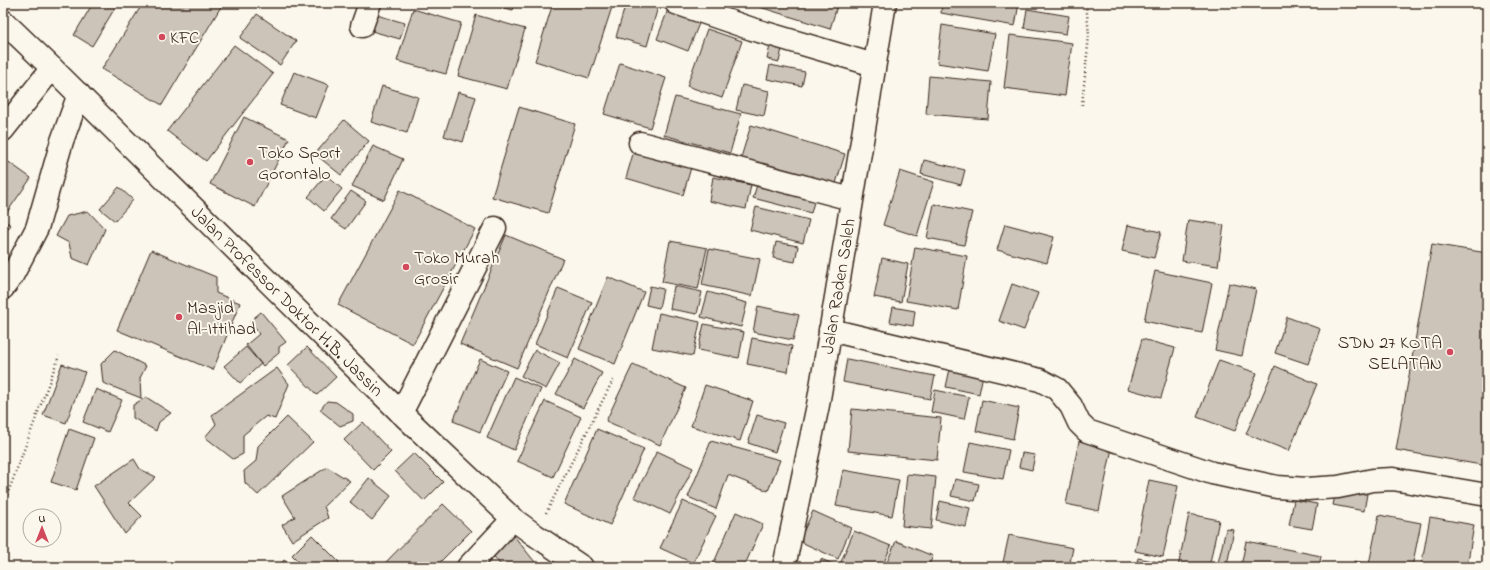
<svg xmlns="http://www.w3.org/2000/svg" width="1490" height="570" viewBox="0 0 1490 570" font-family="'Indie Flower',sans-serif">
<style>
.building{fill:#ccc4b9;stroke:#3b2a1e}
.lines{fill:none;stroke-linecap:round;stroke-linejoin:round}
.minor-casing{stroke:#3b2a1e;stroke-width:25}
.highway-casing{stroke:#3b2a1e;stroke-width:25}
.path{stroke:#3b2a1e;stroke-width:2.5;stroke-dasharray:1 3;stroke-linecap:butt}
.minor{stroke:#fbf7ec;stroke-width:22}
.highway{stroke:#fbf7ec;stroke-width:22}
.poi-dot{fill:#d1495b;stroke:#fbf7ec;stroke-width:1.5}
.labels{text-anchor:middle;stroke-width:4;stroke-linejoin:round;paint-order:stroke}
.poi-label{font-size:18px;fill:#3b2a1e;stroke:#fbf7ec;text-anchor:start}
.street-label{font-size:18px;fill:#3b2a1e;stroke:#fbf7ec}
</style>
<rect width="100%" height="100%" fill="#fbf7ec"/>
<filter id="ink" filterUnits="userSpaceOnUse"><feTurbulence type="fractalNoise" baseFrequency=".025" numOctaves="2"/><feDisplacementMap in="SourceGraphic" scale="8" xChannelSelector="R" yChannelSelector="G"/><feConvolveMatrix kernelMatrix="1 2 1 2 8 2 1 2 1" color-interpolation-filters="sRGB"/></filter>
<g filter="url(#ink)">
<g class="building">
<polygon points="93,3 118,3 92,46 74,35"/>
<polygon points="143,3 218,3 222,5 162,105 102,69"/>
<polygon points="484,3 515,3 513,10"/>
<polygon points="553,3 613,4 589,78 535,61"/>
<polygon points="626,3 659,3 647,46 616,37"/>
<polygon points="747,3 838,3 830,29"/>
<polygon points="942,3 1019,3 1015,26 941,13"/>
<polygon points="670,4 702,16 688,51 657,39"/>
<polygon points="413,9 461,23 446,74 397,61"/>
<polygon points="1027,9 1069,16 1066,34 1024,28"/>
<polygon points="257,14 296,41 280,65 240,38"/>
<polygon points="373,14 405,23 400,39 368,30"/>
<polygon points="476,15 525,29 507,89 458,76"/>
<polygon points="942,25 995,34 988,71 937,63"/>
<polygon points="707,29 742,41 722,98 687,86"/>
<polygon points="1010,35 1072,43 1065,96 1004,88"/>
<polygon points="772,37 784,40 779,62 767,59"/>
<polygon points="234,45 273,74 206,161 167,131"/>
<polygon points="620,63 666,78 650,128 604,114"/>
<polygon points="770,65 805,72 802,86 767,79"/>
<polygon points="294,72 329,85 316,118 280,105"/>
<polygon points="929,76 991,82 988,119 926,114"/>
<polygon points="742,85 769,91 764,116 736,110"/>
<polygon points="382,86 418,97 407,133 371,122"/>
<polygon points="458,92 476,97 463,142 444,136"/>
<polygon points="675,97 741,114 730,153 664,135"/>
<polygon points="519,107 575,124 548,213 492,197"/>
<polygon points="244,117 289,139 255,207 210,184"/>
<polygon points="344,120 369,141 341,175 315,154"/>
<polygon points="751,125 845,154 833,193 739,164"/>
<polygon points="373,146 403,159 384,200 352,186"/>
<polygon points="635,147 692,164 683,195 626,178"/>
<polygon points="3,158 31,178 3,218"/>
<polygon points="924,160 965,170 961,185 921,174"/>
<polygon points="900,171 934,182 917,236 883,225"/>
<polygon points="326,175 342,189 324,211 308,197"/>
<polygon points="760,175 817,191 811,213 753,198"/>
<polygon points="713,177 751,185 746,209 709,201"/>
<polygon points="119,187 133,200 115,221 100,209"/>
<polygon points="400,190 475,229 413,344 338,305"/>
<polygon points="351,191 366,201 346,229 331,219"/>
<polygon points="934,204 972,212 964,245 927,238"/>
<polygon points="756,207 809,220 803,243 750,230"/>
<polygon points="88,211 105,229 89,265 72,258 69,243 56,236 67,216"/>
<polygon points="3,220 11,225 3,235"/>
<polygon points="1188,220 1224,225 1218,266 1182,261"/>
<polygon points="1005,224 1054,237 1047,263 997,250"/>
<polygon points="1128,225 1161,232 1154,258 1122,251"/>
<polygon points="506,235 563,259 517,368 460,344"/>
<polygon points="670,241 707,248 698,289 662,282"/>
<polygon points="776,242 798,246 795,262 773,258"/>
<polygon points="1432,244 1487,253 1487,466 1396,450"/>
<polygon points="915,247 967,256 958,310 906,301"/>
<polygon points="709,249 760,259 752,296 702,285"/>
<polygon points="151,250 216,277 216,293 240,303 213,370 117,330"/>
<polygon points="882,258 908,264 901,302 874,297"/>
<polygon points="1155,271 1212,283 1202,333 1144,321"/>
<polygon points="608,277 644,292 615,364 579,349"/>
<polygon points="1229,283 1256,289 1242,356 1215,350"/>
<polygon points="1012,284 1038,293 1024,330 999,321"/>
<polygon points="650,286 663,289 659,308 646,305"/>
<polygon points="674,286 702,292 697,314 670,309"/>
<polygon points="558,288 592,302 568,358 535,344"/>
<polygon points="708,292 747,303 741,327 701,317"/>
<polygon points="758,306 799,315 793,340 753,332"/>
<polygon points="893,307 915,311 913,326 890,322"/>
<polygon points="261,312 286,342 279,347 279,353 263,366 246,345 259,334 250,321"/>
<polygon points="659,313 700,322 693,356 652,348"/>
<polygon points="1287,317 1320,329 1308,364 1275,353"/>
<polygon points="704,324 744,332 739,358 698,350"/>
<polygon points="752,338 792,346 788,372 747,364"/>
<polygon points="1142,339 1175,348 1161,398 1128,389"/>
<polygon points="246,347 261,364 240,383 224,366"/>
<polygon points="307,347 336,377 317,395 288,365"/>
<polygon points="115,350 146,366 140,378 141,398 103,383 101,364"/>
<polygon points="535,350 560,363 546,389 521,376"/>
<polygon points="480,359 507,371 480,432 453,421"/>
<polygon points="575,359 602,373 583,408 556,394"/>
<polygon points="847,359 935,376 930,399 843,382"/>
<polygon points="1219,360 1257,373 1235,431 1197,417"/>
<polygon points="62,364 85,372 66,423 43,415"/>
<polygon points="633,364 686,388 660,445 606,421"/>
<polygon points="951,364 984,370 979,394 946,387"/>
<polygon points="1275,366 1317,384 1289,451 1246,434"/>
<polygon points="277,368 289,384 275,419 266,416 243,435 243,454 233,459 205,437 216,424 212,415"/>
<polygon points="514,377 541,389 514,450 487,438"/>
<polygon points="705,385 753,401 740,441 691,426"/>
<polygon points="96,389 122,400 108,432 83,422"/>
<polygon points="935,390 969,397 964,419 931,412"/>
<polygon points="146,397 171,413 159,422 156,431 133,418 133,405"/>
<polygon points="982,400 1019,408 1013,439 976,431"/>
<polygon points="327,401 336,402 353,414 353,421 340,426 320,410"/>
<polygon points="545,401 581,417 553,477 517,461"/>
<polygon points="852,409 941,418 937,460 848,451"/>
<polygon points="757,415 784,423 775,452 748,443"/>
<polygon points="287,417 313,442 258,495 245,483 244,471 256,461 258,446"/>
<polygon points="363,422 391,452 373,470 344,440"/>
<polygon points="69,429 94,438 76,490 51,482"/>
<polygon points="597,429 644,449 610,525 564,504"/>
<polygon points="711,441 780,460 768,491 728,475 716,509 688,497"/>
<polygon points="1079,441 1112,448 1099,511 1066,504"/>
<polygon points="970,442 1009,450 1003,479 964,472"/>
<polygon points="657,451 693,468 670,514 634,497"/>
<polygon points="414,453 443,482 424,501 395,471"/>
<polygon points="1022,453 1035,455 1032,470 1019,467"/>
<polygon points="134,459 140,469 156,477 129,503 142,516 125,534 94,486"/>
<polygon points="327,467 350,481 324,506 328,518 292,541 282,525 295,517 282,496"/>
<polygon points="843,470 899,480 892,516 836,506"/>
<polygon points="907,474 936,477 931,529 902,526"/>
<polygon points="369,478 391,496 372,520 350,502"/>
<polygon points="955,479 979,484 975,501 951,496"/>
<polygon points="1149,480 1178,486 1163,557 1135,551"/>
<polygon points="1337,487 1367,494 1364,511 1333,505"/>
<polygon points="1294,500 1317,504 1312,529 1289,525"/>
<polygon points="683,501 716,516 693,563 660,548"/>
<polygon points="940,501 970,508 966,527 936,520"/>
<polygon points="443,504 471,531 435,567 387,567 384,564"/>
<polygon points="813,511 851,528 838,559 799,541"/>
<polygon points="736,512 763,524 744,567 712,567"/>
<polygon points="1189,514 1219,520 1209,567 1178,567"/>
<polygon points="1379,515 1421,523 1412,567 1353,567 1354,561 1369,564"/>
<polygon points="1430,517 1474,525 1467,567 1421,567"/>
<polygon points="1226,529 1234,530 1227,565 1218,563"/>
<polygon points="854,531 891,546 882,567 848,567 840,564"/>
<polygon points="312,535 339,562 334,567 304,567 292,555"/>
<polygon points="1009,535 1073,548 1069,567 1002,567"/>
<polygon points="514,536 539,567 502,567 492,554"/>
<polygon points="896,541 933,556 928,567 885,567"/>
<polygon points="1246,541 1321,556 1319,567 1241,567"/>
<polygon points="1138,558 1158,562 1157,567 1136,567"/>
<polygon points="821,559 840,567 818,567"/>
<polygon points="284,560 293,567 279,567"/>
</g>
<g class="lines">
<g class="minor-casing">
<g id="minor">
<polyline points="676,3 752,29 874,65"/>
<polyline points="362,26 370,3"/>
<polyline points="3,130 52,68"/>
<polyline points="640,143 851,199"/>
<polyline points="3,288 12,276 37,228 62,141 79,94"/>
<polyline points="830,330 1040,380 1057,389 1071,406 1079,423 1087,431 1212,473 1277,487 1307,489 1338,487 1373,480 1393,479 1487,495"/>
<polyline points="401,413 495,228"/>
<polyline points="468,567 513,519"/>
<path id="s1" d="M784 567 818 405 885 3"/>
</g>
</g>
<g class="highway-casing">
<g id="highway">
<path id="s2" d="M3 21 52 68 401 413 513 519 535 535 582 567"/>
</g>
</g>
<g class="path">
<polyline points="1082,105 1089,35 1086,3"/>
<polyline points="3,506 59,356"/>
<polyline points="546,513 613,380"/>
</g>
<use href="#minor" class="minor"/>
<use href="#highway" class="highway"/>
</g>
</g>
<g class="poi-dot">
<circle cx="162" cy="37" r="4"/>
<circle cx="250" cy="162" r="4"/>
<circle cx="406" cy="267" r="4"/>
<circle cx="179" cy="317" r="4"/>
<circle cx="1450" cy="352" r="4"/>
</g>
<g class="labels">
<g class="poi-label">
<text x="170" y="43">KFC</text>
<text x="258" y="158">Toko Sport<tspan x="258" dy="21">Gorontalo</tspan></text>
<text x="414" y="263">Toko Murah<tspan x="414" dy="21">Grosir</tspan></text>
<text x="187" y="313">Masjid<tspan x="187" dy="21">Al-Ittihad</tspan></text>
<text x="1442" y="348" text-anchor="end">SDN 27 KOTA<tspan x="1442" dy="21">SELATAN</tspan></text>
</g>
<g class="street-label">
<text dy="6" stroke="none"><textPath href="#s1" startOffset="286">Jalan Raden Saleh</textPath></text>
<text dy="6" stroke="none"><textPath href="#s2" startOffset="399">Jalan Professor Doktor H.B. Jassin</textPath></text>
</g>
</g>
<rect width="1490" height="570" fill="none" stroke="#fbf7ec" stroke-width="16"/>
<rect x="8" y="8" width="1474" height="554" fill="none" stroke="#3b2a1e" stroke-width="1.5" filter="url(#ink)"/>
<g transform="translate(42 528)"><circle r="19" fill="#fbf7ec" stroke="#aea59a"/>
<path d="M0-3L7 15L0 10L-7 15Z" fill="#d1495b"/>
<text y="-6" font-size="11" font-weight="bold" text-anchor="middle" fill="#3b2a1e">U</text>
</g>
</svg>
